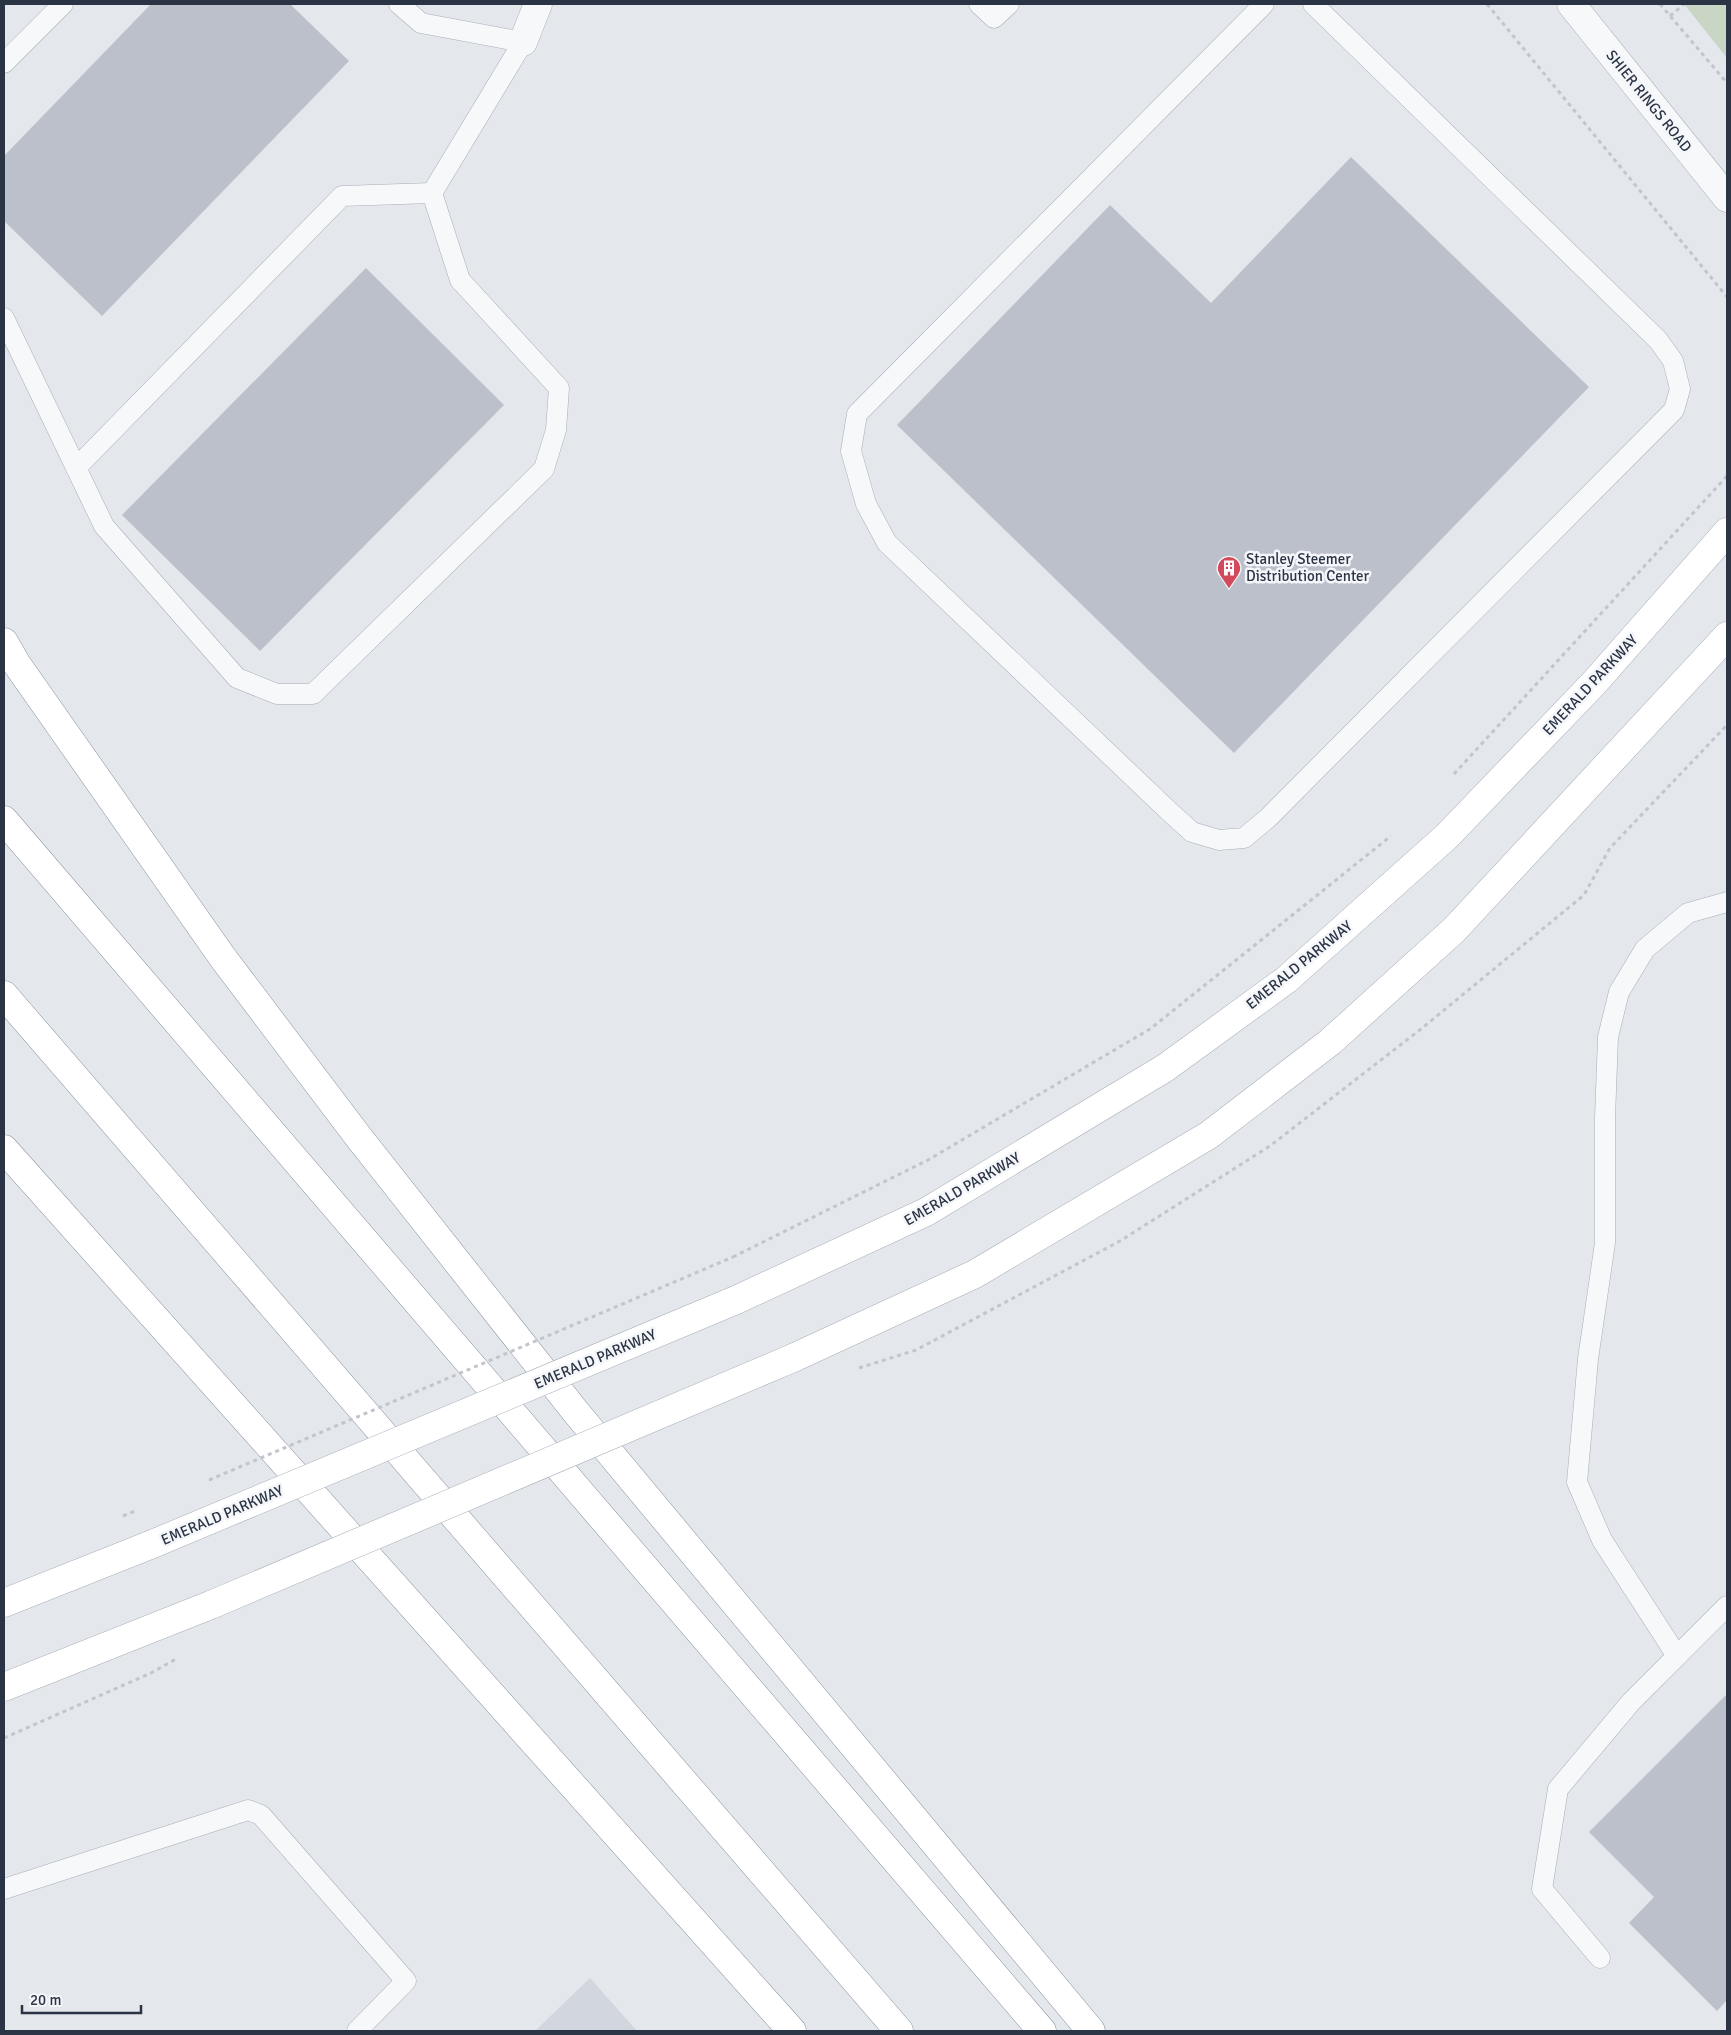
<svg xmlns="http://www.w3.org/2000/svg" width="1731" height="2035" viewBox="0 0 1731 2035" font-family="Signika,sans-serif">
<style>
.built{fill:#d2d6de}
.green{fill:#c9d6c5}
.building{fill:#bbc0ca}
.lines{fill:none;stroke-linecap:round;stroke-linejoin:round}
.service-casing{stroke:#a9aeb7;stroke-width:21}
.minor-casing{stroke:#a9aeb7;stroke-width:29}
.secondary-casing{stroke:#a9aeb7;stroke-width:29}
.motorway-casing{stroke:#8b94a3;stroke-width:29}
.path{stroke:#c2c5cb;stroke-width:3;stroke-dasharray:4 4;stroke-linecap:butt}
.service{stroke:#f7f8fa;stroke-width:20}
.minor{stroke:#f7f8fa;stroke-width:28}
.secondary{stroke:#fff;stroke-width:28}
.motorway{stroke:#fff;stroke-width:28}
.secondary-bridge-casing{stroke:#a9aeb7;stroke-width:29;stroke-linecap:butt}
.path-bridge{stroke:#c2c5cb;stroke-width:3;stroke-dasharray:4 4;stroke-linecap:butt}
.secondary-bridge{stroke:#fff;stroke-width:28}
.labels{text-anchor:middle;stroke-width:5;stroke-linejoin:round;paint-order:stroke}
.street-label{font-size:15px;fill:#2b3445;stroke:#f4f6f9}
.poi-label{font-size:15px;fill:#2b3445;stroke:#f4f6f9;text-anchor:start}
</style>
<rect width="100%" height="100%" fill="#e4e7ec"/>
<polygon class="built" points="590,1978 637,2031 535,2031"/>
<polygon class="green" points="1684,4 1727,4 1727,58"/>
<g class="building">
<polygon points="151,4 290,4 349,61 102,316 4,221 4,156"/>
<polygon points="1351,157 1589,387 1234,753 897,425 1110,205 1211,303"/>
<polygon points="366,268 504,405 260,651 122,515"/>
<polygon points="1727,1694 1727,2000 1717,2011 1629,1923 1654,1897 1589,1832"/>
</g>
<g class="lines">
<g class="service-casing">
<g id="service">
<polyline points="979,4 994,18 1009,4"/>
<polyline points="1264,4 857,414 851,451 866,504 887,543 1172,814 1192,832 1219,840 1244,838 1268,818 1674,410 1680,389 1673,361 1658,340 1313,4"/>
<polyline points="4,63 63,4"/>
<polyline points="4,318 104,526 237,678 277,694 313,694 544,469 556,430 559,388 460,280 432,193 523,42 421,23 399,4"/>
<polyline points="76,468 342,196 432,193"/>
<polyline points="1677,1656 1602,1540 1577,1482 1588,1359 1605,1243 1605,1118 1608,1037 1619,992 1645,949 1688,913 1727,902"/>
<polyline points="4,1889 248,1810 261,1815 406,1981 357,2031"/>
<polyline points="1600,1958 1542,1889 1558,1789 1631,1702 1727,1606"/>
</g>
</g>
<g class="minor-casing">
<g id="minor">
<polyline points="1571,4 1727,198"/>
<polyline points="523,42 538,4"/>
</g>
</g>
<g class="secondary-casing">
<g id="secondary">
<polyline points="736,1300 926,1212 1165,1068 1286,980 1447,836 1594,683 1727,532"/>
<polyline points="793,1358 975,1274 1209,1135 1330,1042 1454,930 1727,636"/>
<polyline points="4,1603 150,1545"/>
<polyline points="4,1687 213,1604"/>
</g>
</g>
<g class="motorway-casing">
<g id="motorway">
<polyline points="4,642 16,663 223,958 360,1139 575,1411 1091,2031"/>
<polyline points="4,820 1042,2031"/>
<polyline points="4,995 899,2031"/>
<polyline points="4,1149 792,2031"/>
</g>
</g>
<g class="path">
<polyline points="1487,4 1727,297"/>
<polyline points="1660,4 1727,83"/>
<polyline points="1670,16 1684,4"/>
<polyline points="1454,774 1727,476"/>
<polyline points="733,1257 928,1160 1150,1029 1391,836"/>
<polyline points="859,1368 916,1350 1120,1241 1270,1146 1421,1029 1584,895 1610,848 1727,725"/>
<polyline points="4,1738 151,1673 176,1659"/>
</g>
<use href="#service" class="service"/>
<use href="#minor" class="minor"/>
<use href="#secondary" class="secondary"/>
<use href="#motorway" class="motorway"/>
<g class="secondary-bridge-casing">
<g id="secondary-bridge">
<polyline points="150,1545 736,1300"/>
<polyline points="213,1604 793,1358"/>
</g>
</g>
<g class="path-bridge">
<polyline points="209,1480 733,1257"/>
<polyline points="123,1516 135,1511"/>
</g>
<use href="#secondary-bridge" class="secondary-bridge"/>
</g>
<defs>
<g id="building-pin" transform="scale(1.25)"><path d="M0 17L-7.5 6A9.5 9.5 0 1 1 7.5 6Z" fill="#d1495b" stroke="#f4f6f9"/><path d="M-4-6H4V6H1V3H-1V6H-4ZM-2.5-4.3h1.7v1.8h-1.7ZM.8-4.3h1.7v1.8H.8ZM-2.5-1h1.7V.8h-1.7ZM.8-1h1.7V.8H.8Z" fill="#fff"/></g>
</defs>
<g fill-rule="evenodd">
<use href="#building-pin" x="1229" y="568"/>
</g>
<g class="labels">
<g class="street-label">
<text transform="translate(1649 101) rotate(51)" y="5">SHIER RINGS ROAD</text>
<text transform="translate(1590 685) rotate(-47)" y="5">EMERALD PARKWAY</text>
<text transform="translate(1299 965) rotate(-39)" y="5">EMERALD PARKWAY</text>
<text transform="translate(962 1189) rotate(-30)" y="5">EMERALD PARKWAY</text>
<text transform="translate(595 1359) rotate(-23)" y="5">EMERALD PARKWAY</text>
<text transform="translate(222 1515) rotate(-23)" y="5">EMERALD PARKWAY</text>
</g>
<g class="poi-label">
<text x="1246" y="564">Stanley Steemer<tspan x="1246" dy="17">Distribution Center</tspan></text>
</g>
</g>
<rect width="1731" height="2035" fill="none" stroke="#2b3445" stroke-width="10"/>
<path d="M22 2005v8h119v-8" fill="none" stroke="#2b3445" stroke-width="2.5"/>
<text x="30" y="2005" font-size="15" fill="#2b3445" stroke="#f4f6f9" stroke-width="4" paint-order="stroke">20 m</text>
</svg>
